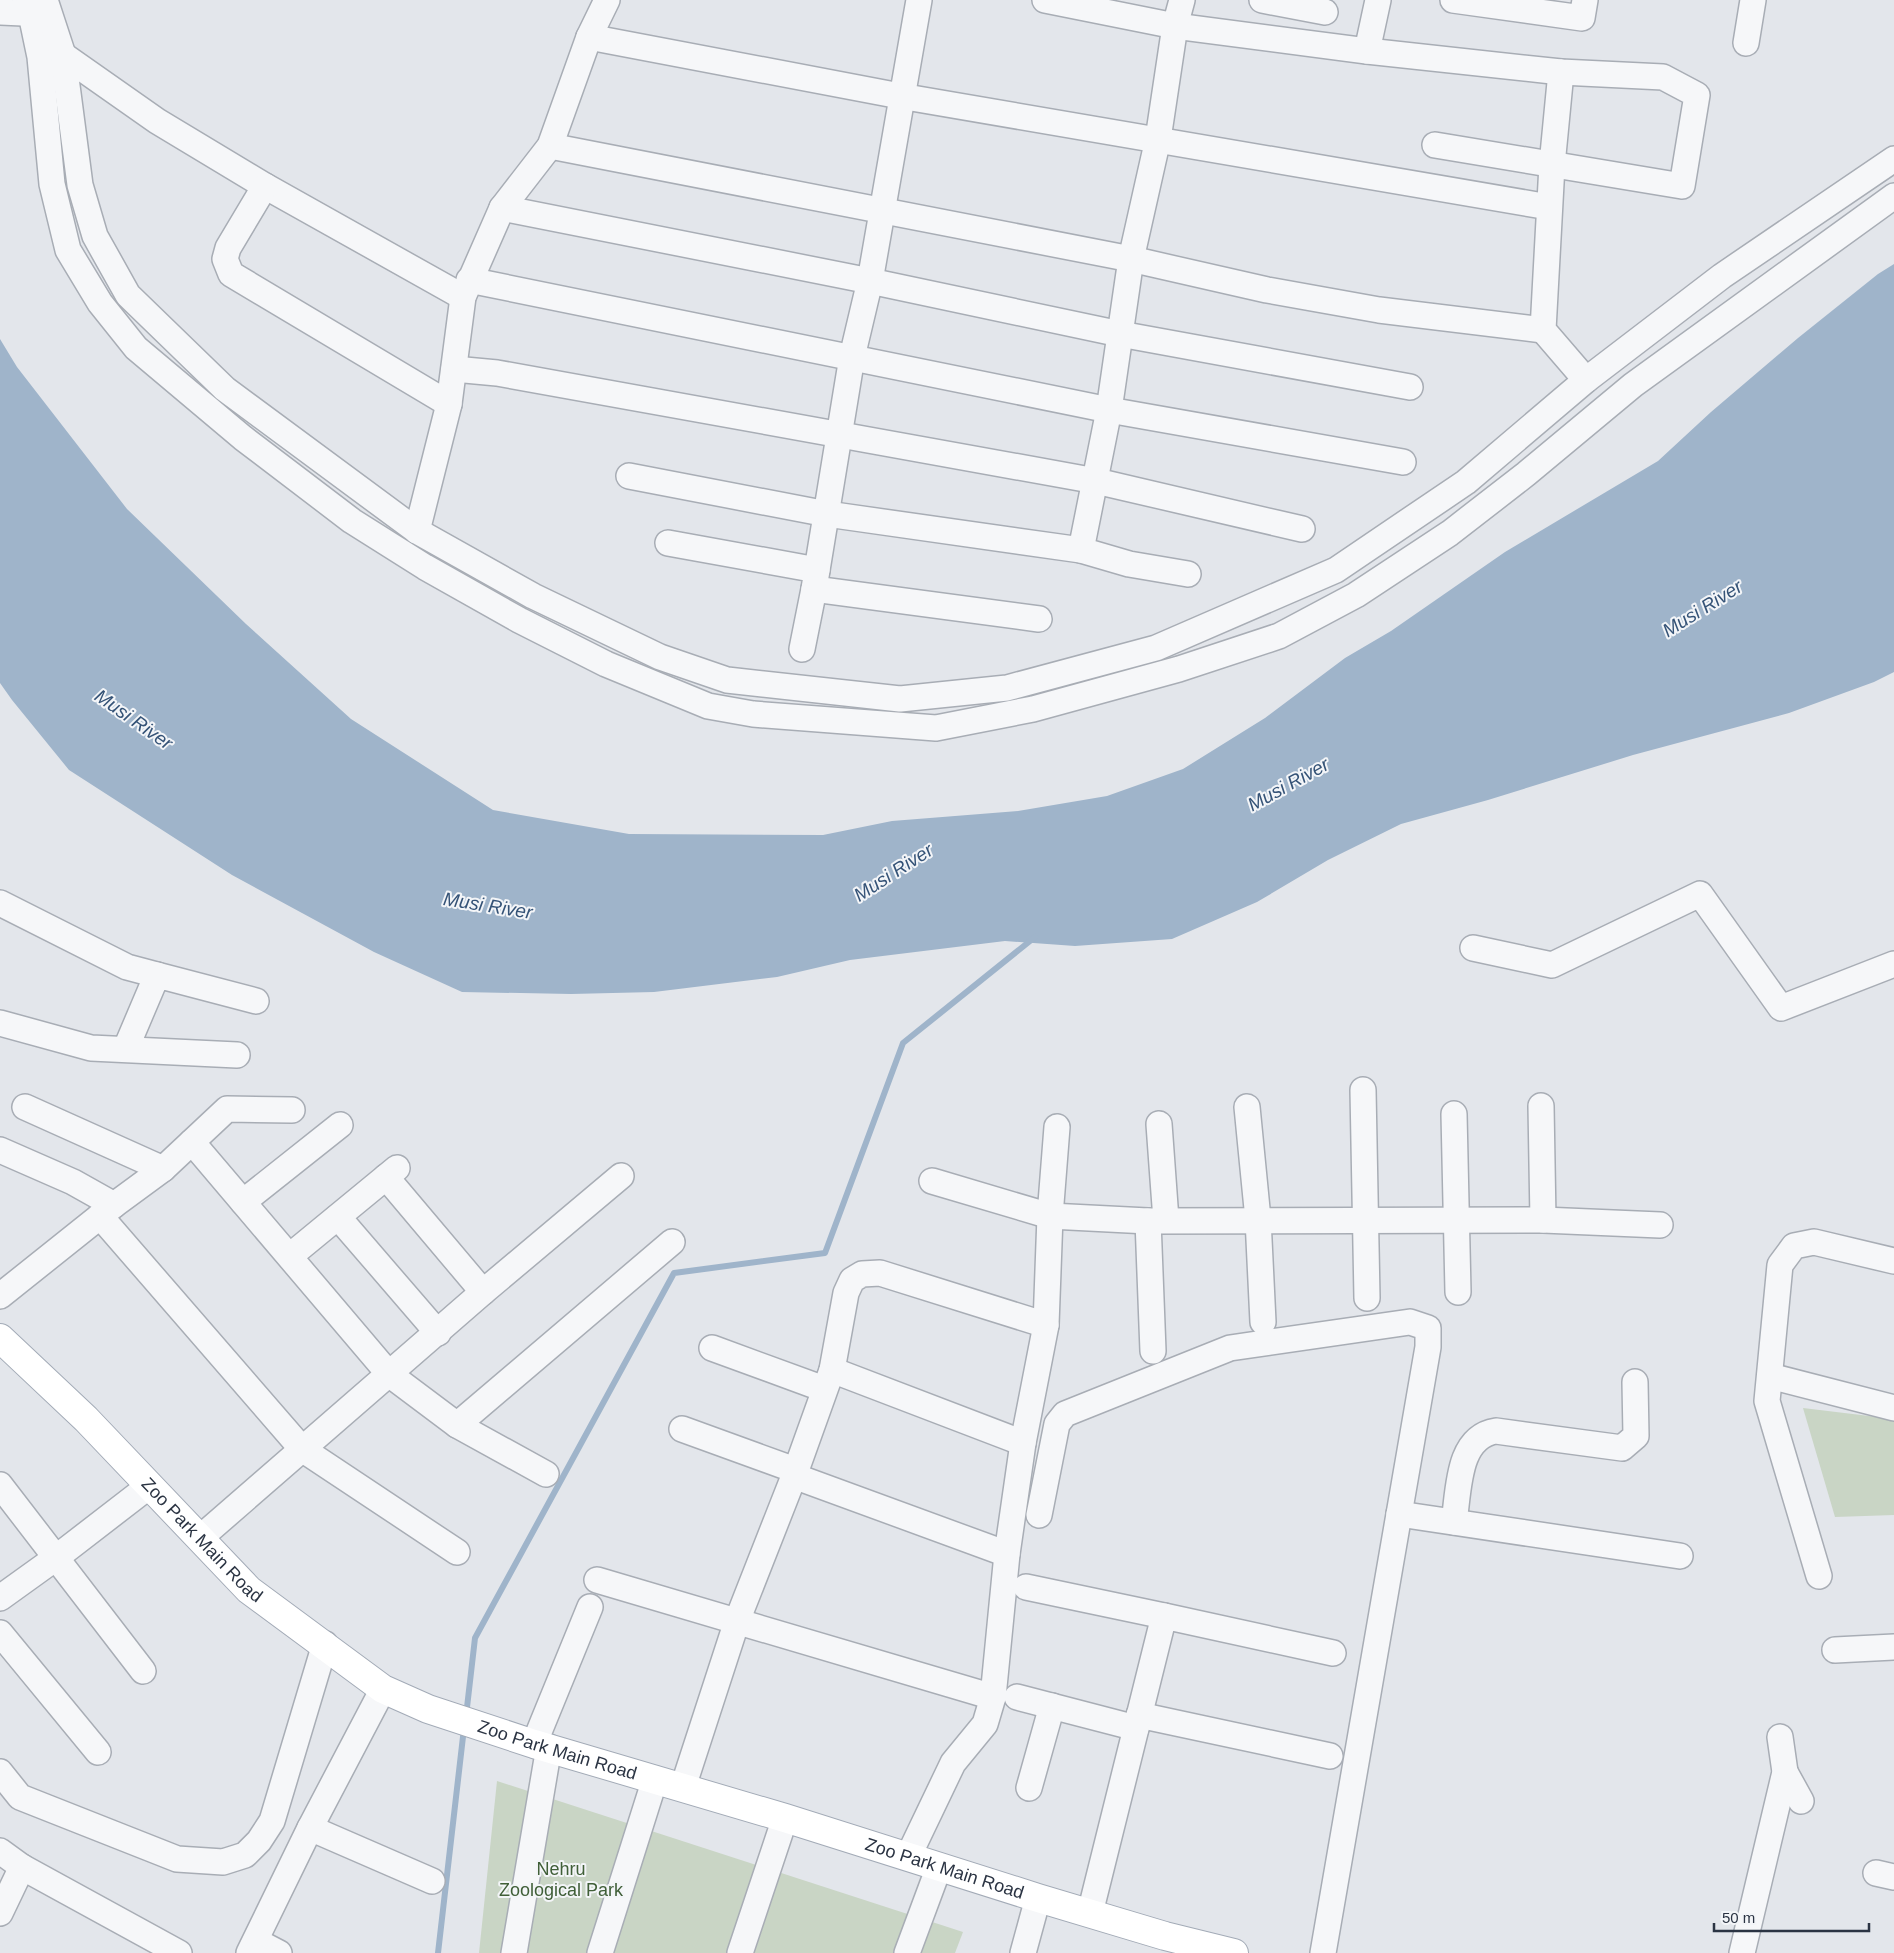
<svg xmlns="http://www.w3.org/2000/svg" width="1894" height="1953" viewBox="0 0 1894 1953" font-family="Helvetica,sans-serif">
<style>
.green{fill:#c9d5c5}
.water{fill:#9fb4ca}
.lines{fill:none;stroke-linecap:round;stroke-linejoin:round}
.stream{stroke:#9fb4ca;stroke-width:6}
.minor-casing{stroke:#a8adb5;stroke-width:28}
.major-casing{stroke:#a3abb7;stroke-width:30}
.minor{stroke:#f6f7f9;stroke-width:25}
.major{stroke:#fff;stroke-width:28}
.labels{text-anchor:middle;stroke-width:4;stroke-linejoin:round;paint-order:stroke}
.street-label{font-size:18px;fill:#2b3443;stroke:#f3f5f8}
.park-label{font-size:18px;fill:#405f38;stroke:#f3f5f8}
.water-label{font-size:19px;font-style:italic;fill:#355377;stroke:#f3f5f8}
</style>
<rect width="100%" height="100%" fill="#e3e6eb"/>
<g class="green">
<polygon points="1803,1408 1894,1419 1894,1515 1835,1517"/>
<polygon points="497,1781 963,1932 955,1953 479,1953"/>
</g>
<polygon class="water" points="1894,264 1894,672 1874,682 1789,713 1633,755 1488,800 1401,824 1328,860 1257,902 1172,939 1075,946 1005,941 850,960 777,977 654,992 571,994 462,992 374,952 232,875 69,770 12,700 0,683 0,339 17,367 127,509 246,624 351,719 493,810 629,834 823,835 892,821 1018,811 1107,796 1183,769 1265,718 1345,658 1391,631 1505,552 1658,461 1711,412 1798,338 1878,274"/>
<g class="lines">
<g class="stream">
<polyline points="466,1716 475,1638 674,1273 825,1253 903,1043 1035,937"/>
<polyline points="438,1953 464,1728"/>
</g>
<g class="minor-casing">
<g id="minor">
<polyline points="25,0 31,14 40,57 52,184 68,250 100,303 136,348 243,438 352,521 425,567 519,620 606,664 708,706 753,714 936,728 1033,709 1179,669 1279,636 1356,595 1450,533 1526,474 1633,385 1894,196"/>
<polyline points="45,0 63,55 80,185 95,236 128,295 225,389 417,531 533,596 660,657 727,680 900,699 1007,688 1156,648 1336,570 1466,482 1586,380 1722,276 1894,159"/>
<polyline points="1045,0 1175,26 1367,51 1561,72 1663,77 1697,95 1682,186 1435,145"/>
<polyline points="1182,0 1175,26 1158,139 1131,259 1109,410 1081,550 1129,564 1188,574"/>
<polyline points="1262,0 1325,12"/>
<polyline points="1453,0 1582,18 1585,0"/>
<polyline points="0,12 45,14"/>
<polyline points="589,37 900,96 1549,207"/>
<polyline points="1746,43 1753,0"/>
<polyline points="1367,51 1378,0"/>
<polyline points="63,55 157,121 265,186 463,297"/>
<polyline points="1561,72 1552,165 1543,330 1586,380"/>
<polyline points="550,146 1131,259 1267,290 1379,310 1543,330"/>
<polyline points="265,186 228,248 225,259 231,274 449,404"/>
<polyline points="502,208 870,281 1120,334 1410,387"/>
<polyline points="469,280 1109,410 1403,462"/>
<polyline points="454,369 497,373 1096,481 1302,529"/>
<polyline points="629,476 827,514 1081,550"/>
<polyline points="417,531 449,404 463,297 502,208 550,146 589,37 607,0"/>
<polyline points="668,543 817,570 814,589 1039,619"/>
<polyline points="817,570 852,357 870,281 919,0"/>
<polyline points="802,649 814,589"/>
<polyline points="0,903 127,967 157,975"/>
<polyline points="1473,948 1552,965 1700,894 1781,1008 1894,964"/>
<polyline points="0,1023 91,1048 237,1055"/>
<polyline points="126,1048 157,975 256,1001"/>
<polyline points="1363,1090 1367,1298"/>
<polyline points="1541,1106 1543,1220"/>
<polyline points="25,1107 163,1169"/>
<polyline points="1247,1107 1258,1219 1263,1322"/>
<polyline points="1454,1114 1458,1292"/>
<polyline points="1159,1124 1166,1220"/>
<polyline points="192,1142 389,1374 457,1425 546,1474"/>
<polyline points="0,1150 73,1182 114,1205"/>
<polyline points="386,1177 483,1292"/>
<polyline points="932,1181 1050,1216 1057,1127"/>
<polyline points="243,1202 340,1125"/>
<polyline points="100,1216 302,1449 457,1552"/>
<polyline points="338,1217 438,1333"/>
<polyline points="1148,1221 1153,1351"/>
<polyline points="290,1256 397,1168"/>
<polyline points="0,1296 114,1205 163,1169 227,1109 292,1110"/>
<polyline points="712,1348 824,1389"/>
<polyline points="832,1370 1023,1443"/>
<polyline points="1770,1376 1894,1408"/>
<polyline points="457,1425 672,1242"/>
<polyline points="682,1429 795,1470"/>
<polyline points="794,1476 1007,1554"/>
<polyline points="0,1485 143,1671"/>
<polyline points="1399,1514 1680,1556"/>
<polyline points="1039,1515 1057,1424 1065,1414 1230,1348 1410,1322 1428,1328 1428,1347 1323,1953"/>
<path d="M1454 1522C1459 1490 1457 1437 1496 1431L1622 1448 1636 1436 1635 1382"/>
<polyline points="200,1538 483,1292 621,1176"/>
<polyline points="1819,1576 1767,1401 1780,1265 1794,1246 1814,1242 1894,1261"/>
<polyline points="597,1580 993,1697 1007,1554 1023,1443 1046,1325 1050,1216 1148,1221 1543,1220 1660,1225"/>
<polyline points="1026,1587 1164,1616"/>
<polyline points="0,1598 57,1557 149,1486"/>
<polyline points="0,1633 98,1752"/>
<polyline points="1835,1650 1894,1647"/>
<polyline points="1017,1697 1136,1728"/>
<polyline points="1139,1715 1330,1756"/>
<polyline points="534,1744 590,1607"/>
<polyline points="0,1772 20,1797 177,1859 223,1862 245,1855 259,1841 272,1821 325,1644"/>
<polyline points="1785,1772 1801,1801"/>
<polyline points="683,1787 737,1621 794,1476 832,1370 846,1293 852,1280 862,1274 880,1273 1046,1325"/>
<polyline points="1029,1788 1052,1706"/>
<polyline points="310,1828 432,1881"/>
<polyline points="0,1851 22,1867 179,1953"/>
<polyline points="908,1857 953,1763 985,1724 993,1697"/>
<polyline points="1876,1873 1894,1877"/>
<polyline points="0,1913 22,1867"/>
<polyline points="1090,1913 1164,1616 1333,1653"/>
<polyline points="256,1941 279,1953"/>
<polyline points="249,1953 310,1828 383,1689"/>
<polyline points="514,1953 549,1747"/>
<polyline points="600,1953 655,1779"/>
<polyline points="740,1953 785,1818"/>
<polyline points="907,1953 939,1867"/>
<polyline points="1023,1953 1038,1898"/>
<polyline points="1742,1953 1785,1772 1780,1737"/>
</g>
</g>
<g class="major-casing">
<g id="major">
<path id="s1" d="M0 1338 86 1419 249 1590 383 1689 428 1709 534 1744 785 1818 1038 1898 1165 1936 1234 1953"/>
</g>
</g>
<use href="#minor" class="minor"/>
<use href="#major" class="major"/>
</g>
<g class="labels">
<g class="street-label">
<text dy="6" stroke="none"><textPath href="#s1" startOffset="286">Zoo Park Main Road</textPath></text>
<text dy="6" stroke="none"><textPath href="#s1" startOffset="706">Zoo Park Main Road</textPath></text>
<text dy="6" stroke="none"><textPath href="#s1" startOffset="1111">Zoo Park Main Road</textPath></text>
</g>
<g class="park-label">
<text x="561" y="1875">Nehru<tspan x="561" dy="21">Zoological Park</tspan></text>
</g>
<g class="water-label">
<text transform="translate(1702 608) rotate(-32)" y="7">Musi River</text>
<text transform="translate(134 719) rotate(35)" y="7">Musi River</text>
<text transform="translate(1288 784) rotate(-29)" y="7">Musi River</text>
<text transform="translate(893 872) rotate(-33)" y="7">Musi River</text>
<text transform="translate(488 905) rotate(9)" y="7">Musi River</text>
</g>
</g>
<path d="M1714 1923v8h155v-8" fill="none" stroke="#2b3443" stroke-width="2.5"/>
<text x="1722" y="1923" font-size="15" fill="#2b3443" stroke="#f3f5f8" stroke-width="4" paint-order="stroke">50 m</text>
</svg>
